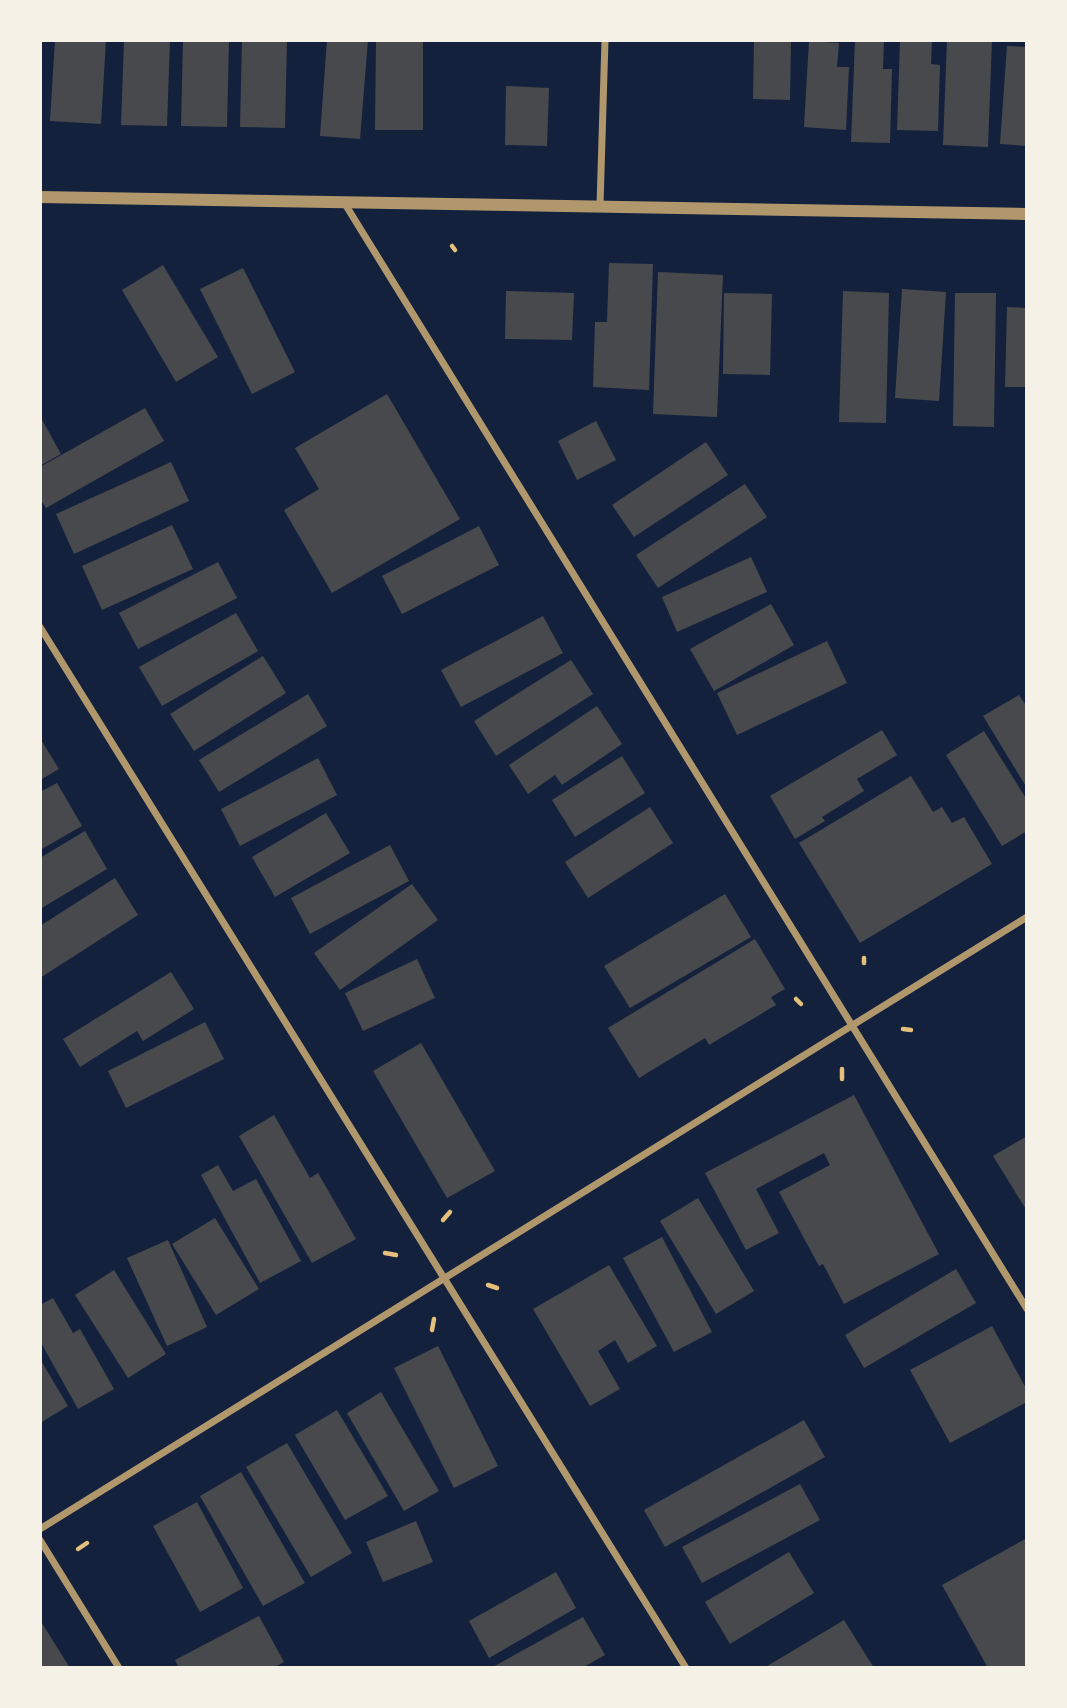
<svg xmlns="http://www.w3.org/2000/svg" width="1067" height="1708" viewBox="0 0 1067 1708" font-family="Overpass,sans-serif">
<style>
.building{fill:#48494c}
.lines{fill:none;stroke-linecap:round;stroke-linejoin:round}
.path{stroke:#e5c07b;stroke-width:4.5}
.minor{stroke:#b1986c;stroke-width:7}
.tertiary{stroke:#b1986c;stroke-width:12}
</style>
<rect width="100%" height="100%" fill="#14213d"/>
<g class="building">
<polygon points="55,40 106,40 101,124 50,121"/>
<polygon points="124,40 170,40 167,126 121,125"/>
<polygon points="183,40 229,40 227,127 181,126"/>
<polygon points="242,40 287,40 285,128 240,127"/>
<polygon points="327,40 368,40 360,139 320,136"/>
<polygon points="376,40 423,40 423,130 375,130"/>
<polygon points="754,40 791,40 790,100 753,99"/>
<polygon points="855,40 884,40 883,69 892,69 890,143 851,142"/>
<polygon points="900,40 932,40 931,64 940,65 938,131 897,130"/>
<polygon points="947,40 992,40 988,147 943,145"/>
<polygon points="809,41 839,43 837,67 849,67 846,130 804,127"/>
<polygon points="1007,46 1027,47 1027,146 1000,144"/>
<polygon points="506,86 549,88 547,146 505,145"/>
<polygon points="609,263 653,264 649,390 593,387 595,322 607,322"/>
<polygon points="163,265 218,357 176,382 122,290"/>
<polygon points="243,268 295,372 252,394 200,289"/>
<polygon points="658,272 723,275 717,417 653,414"/>
<polygon points="902,289 946,292 939,401 895,398"/>
<polygon points="506,291 574,293 572,340 505,339"/>
<polygon points="843,291 889,293 886,423 839,422"/>
<polygon points="724,293 772,294 770,375 723,374"/>
<polygon points="955,293 996,293 994,427 953,426"/>
<polygon points="1007,307 1027,308 1027,387 1005,387"/>
<polygon points="387,394 460,519 332,593 284,510 319,489 295,448"/>
<polygon points="145,408 164,441 46,508 40,499 40,467"/>
<polygon points="40,416 61,454 40,466"/>
<polygon points="596,421 616,460 577,480 558,441"/>
<polygon points="706,442 728,475 634,537 612,505"/>
<polygon points="171,462 189,501 74,554 56,514"/>
<polygon points="745,484 767,517 658,588 636,555"/>
<polygon points="172,525 193,569 102,610 82,566"/>
<polygon points="479,526 499,565 402,614 382,576"/>
<polygon points="751,557 767,592 677,632 662,597"/>
<polygon points="218,562 237,598 138,649 119,613"/>
<polygon points="771,604 794,645 714,691 690,649"/>
<polygon points="236,613 258,651 162,706 139,667"/>
<polygon points="543,616 563,653 461,707 441,670"/>
<polygon points="827,641 847,683 737,735 717,693"/>
<polygon points="263,656 286,693 194,751 170,714"/>
<polygon points="571,660 593,694 496,756 474,721"/>
<polygon points="308,694 327,726 219,792 199,760"/>
<polygon points="1019,695 1027,707 1027,788 983,716"/>
<polygon points="597,706 622,744 562,785 555,775 528,794 509,765"/>
<polygon points="882,730 897,755 857,779 864,791 822,817 825,821 795,839 770,796"/>
<polygon points="984,731 1027,800 1027,831 1002,846 946,755"/>
<polygon points="40,738 59,769 40,780"/>
<polygon points="622,756 645,793 575,837 552,800"/>
<polygon points="318,758 337,795 240,846 221,809"/>
<polygon points="911,776 933,812 942,807 952,823 964,817 992,864 860,943 799,843"/>
<polygon points="57,783 82,826 40,850 40,792"/>
<polygon points="650,807 673,843 588,898 565,862"/>
<polygon points="326,813 350,853 275,897 252,857"/>
<polygon points="85,831 107,869 40,909 40,858"/>
<polygon points="390,845 409,881 310,934 291,898"/>
<polygon points="115,878 138,915 40,978 40,926"/>
<polygon points="412,884 438,920 340,990 314,953"/>
<polygon points="725,894 751,937 630,1008 604,966"/>
<polygon points="755,939 785,989 771,997 776,1005 709,1045 705,1038 639,1078 608,1028"/>
<polygon points="417,959 435,998 363,1031 345,993"/>
<polygon points="171,972 194,1009 143,1041 137,1031 80,1067 63,1039"/>
<polygon points="205,1022 224,1059 126,1108 108,1071"/>
<polygon points="421,1043 495,1171 447,1198 373,1071"/>
<polygon points="854,1095 939,1254 844,1304 823,1264 819,1266 779,1192 830,1165 824,1153 756,1189 779,1233 746,1250 705,1173"/>
<polygon points="274,1115 310,1178 318,1173 356,1239 312,1263 239,1136"/>
<polygon points="1027,1136 1027,1211 993,1156"/>
<polygon points="218,1165 233,1191 256,1179 301,1261 260,1283 201,1175"/>
<polygon points="698,1198 754,1291 716,1314 660,1221"/>
<polygon points="215,1218 259,1289 216,1315 172,1244"/>
<polygon points="662,1237 712,1332 674,1352 623,1258"/>
<polygon points="168,1240 207,1327 167,1346 127,1258"/>
<polygon points="609,1265 657,1346 628,1363 615,1340 598,1351 620,1389 590,1406 533,1309"/>
<polygon points="956,1269 976,1303 864,1368 845,1335"/>
<polygon points="114,1270 166,1354 128,1378 75,1295"/>
<polygon points="53,1298 73,1333 80,1329 114,1389 78,1409 40,1341 40,1305"/>
<polygon points="992,1326 1027,1390 1027,1402 950,1443 910,1370"/>
<polygon points="438,1346 498,1466 454,1488 394,1368"/>
<polygon points="40,1359 68,1406 40,1423"/>
<polygon points="381,1392 439,1491 404,1511 347,1413"/>
<polygon points="337,1410 388,1496 345,1520 295,1435"/>
<polygon points="804,1420 825,1457 665,1547 644,1510"/>
<polygon points="287,1443 352,1553 311,1577 246,1467"/>
<polygon points="241,1472 305,1583 263,1606 200,1496"/>
<polygon points="800,1484 820,1520 702,1583 682,1547"/>
<polygon points="197,1502 243,1588 200,1612 153,1526"/>
<polygon points="416,1521 433,1562 383,1582 366,1542"/>
<polygon points="1027,1538 1027,1668 988,1668 942,1585"/>
<polygon points="789,1552 814,1593 730,1644 705,1602"/>
<polygon points="556,1572 576,1608 489,1658 469,1621"/>
<polygon points="259,1616 284,1662 273,1668 179,1668 175,1660"/>
<polygon points="583,1617 605,1655 582,1668 491,1668"/>
<polygon points="40,1620 70,1668 40,1668"/>
<polygon points="844,1620 874,1668 764,1668"/>
</g>
<g class="lines">
<g class="path">
<polyline points="452,246 455,250"/>
<polyline points="864,963 864,958"/>
<polyline points="796,999 801,1004"/>
<polyline points="903,1029 911,1030"/>
<polyline points="842,1079 842,1069"/>
<polyline points="443,1220 450,1212"/>
<polyline points="385,1253 396,1255"/>
<polyline points="488,1285 497,1288"/>
<polyline points="432,1330 434,1319"/>
<polyline points="78,1549 87,1543"/>
</g>
<g class="minor">
<polyline points="345,204 1027,1309"/>
<polyline points="600,205 605,40"/>
<polyline points="40,627 686,1668"/>
<polyline points="40,1529 1027,917"/>
<polyline points="40,1540 119,1668"/>
</g>
<polyline class="tertiary" points="40,197 1027,214"/>
</g>
<rect width="1067" height="1708" fill="none" stroke="#f6f1e7" stroke-width="84"/>
</svg>
